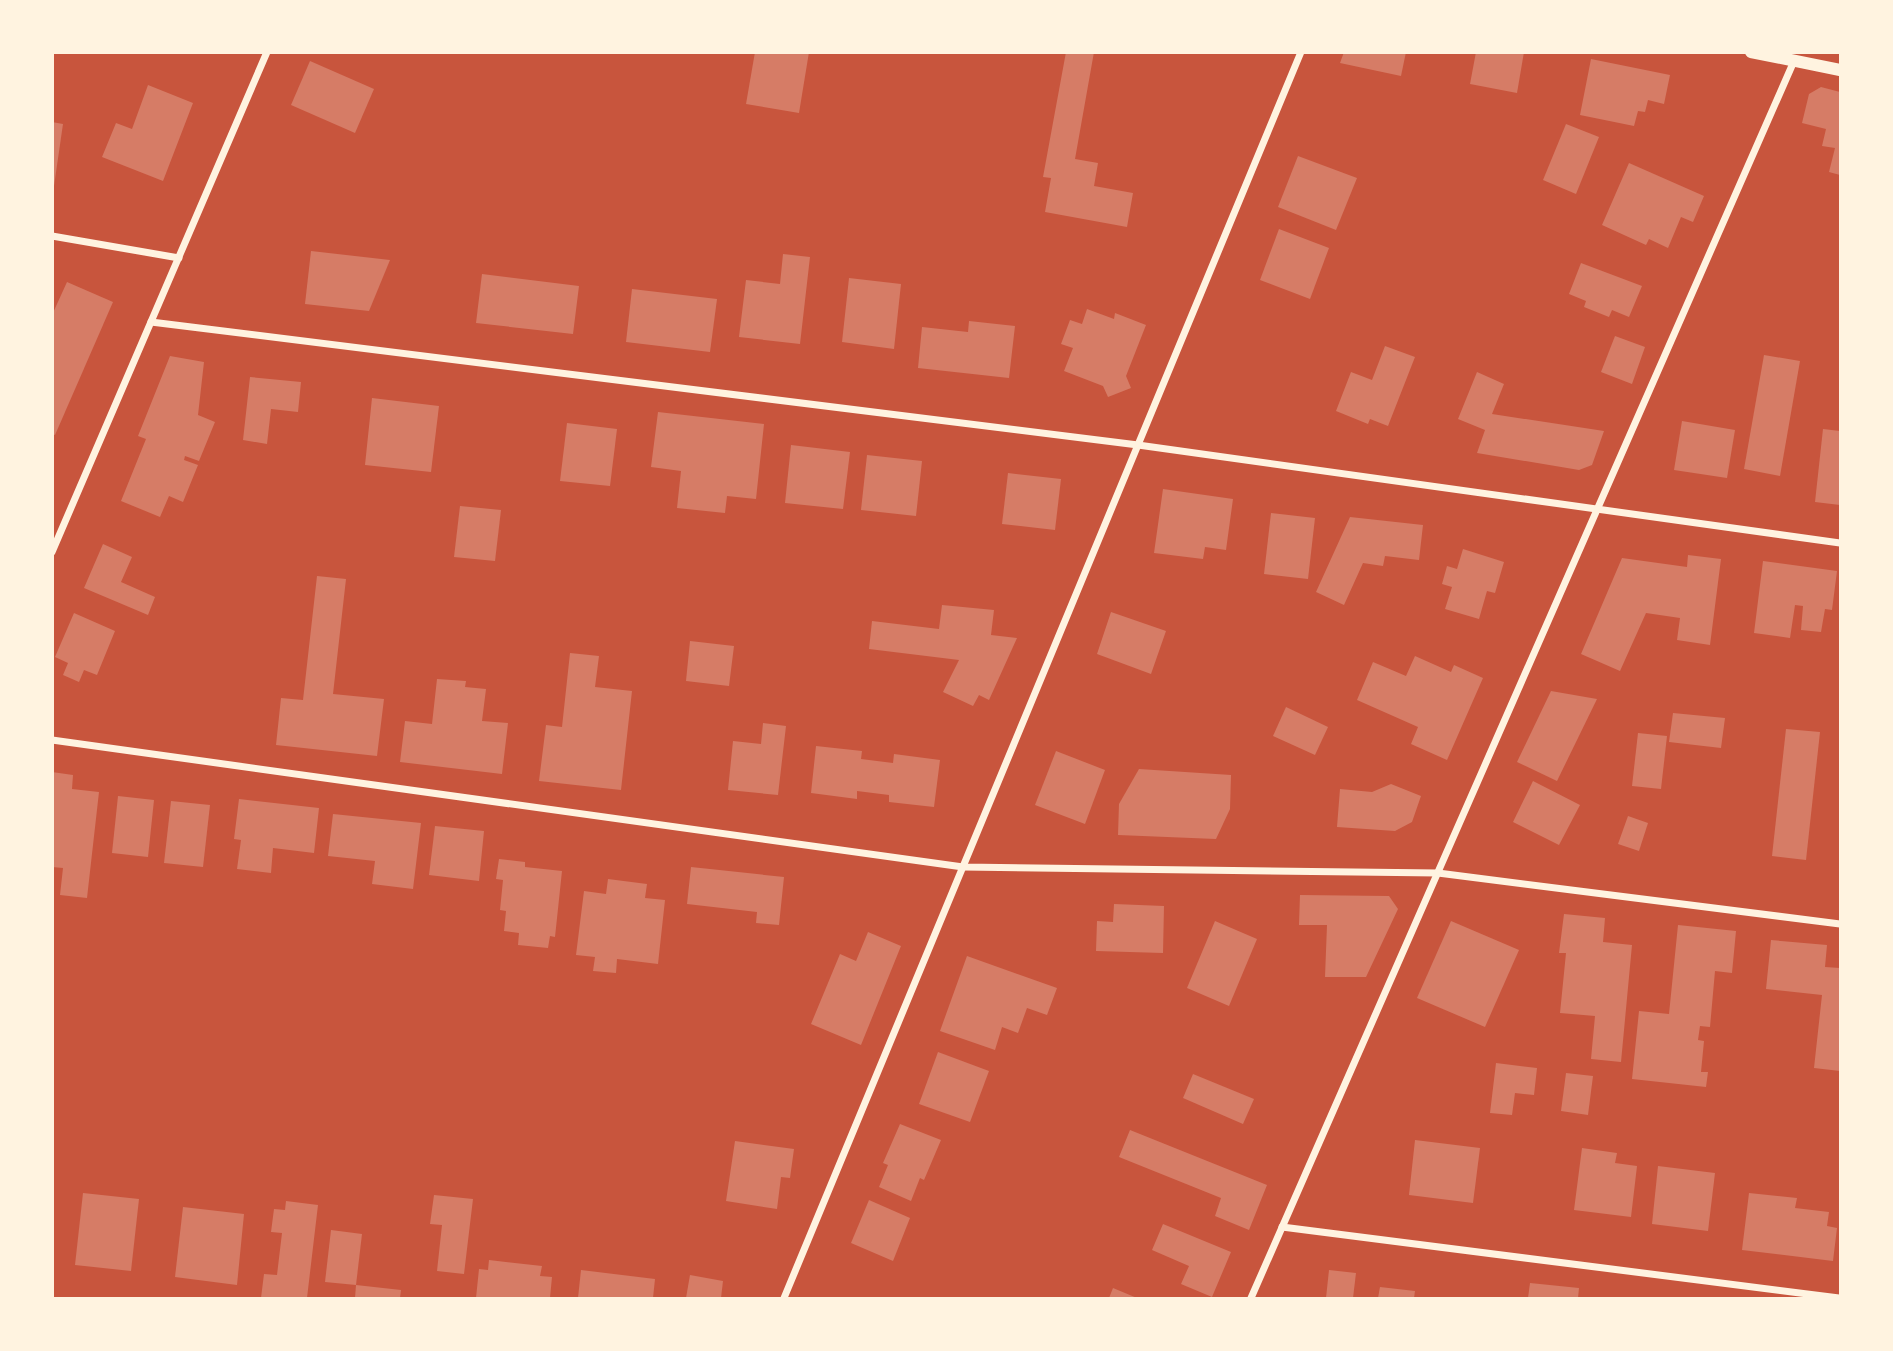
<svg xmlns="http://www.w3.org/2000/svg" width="1893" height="1351" viewBox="0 0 1893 1351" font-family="Georgia,serif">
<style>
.building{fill:#d67c66}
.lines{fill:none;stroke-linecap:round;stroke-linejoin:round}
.minor{stroke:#fff3e0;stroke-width:7}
.tertiary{stroke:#fff3e0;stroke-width:12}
</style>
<rect width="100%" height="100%" fill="#c8553d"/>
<g class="building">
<polygon points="755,52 809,52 799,113 746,104"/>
<polygon points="1066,52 1094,52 1075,159 1098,163 1094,186 1133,193 1127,227 1045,212 1051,178 1043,177"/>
<polygon points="1344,52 1406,52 1401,76 1340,63"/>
<polygon points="1476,52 1524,52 1517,93 1470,84"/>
<polygon points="1591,59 1670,75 1664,104 1648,100 1645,112 1638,111 1634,126 1580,115"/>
<polygon points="310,61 374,89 355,133 291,105"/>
<polygon points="148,85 193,103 163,181 102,157 116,123 132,129"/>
<polygon points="1821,87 1840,92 1840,175 1829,172 1835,148 1822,146 1826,129 1802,123 1809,94"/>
<polygon points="52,122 63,124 54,186 52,186"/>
<polygon points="1566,124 1599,137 1576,194 1543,180"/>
<polygon points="1298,156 1357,178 1336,230 1278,207"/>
<polygon points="1629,163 1704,196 1693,222 1681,217 1668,248 1649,239 1646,245 1602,225"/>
<polygon points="1279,229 1329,248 1310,299 1260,280"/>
<polygon points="311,251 390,260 369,311 305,304"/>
<polygon points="783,254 810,257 800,344 739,337 746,280 780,284"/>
<polygon points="1581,263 1642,286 1629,317 1612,310 1609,317 1584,307 1586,301 1569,294"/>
<polygon points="482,274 579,286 573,334 476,323"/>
<polygon points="849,278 901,284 894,349 842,342"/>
<polygon points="67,282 113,302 55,435 52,434 52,315"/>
<polygon points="632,289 717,299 710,352 626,342"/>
<polygon points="1087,309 1114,319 1115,313 1146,325 1126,376 1131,388 1108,397 1103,386 1064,371 1073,348 1061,344 1070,320 1082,324"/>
<polygon points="969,321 1015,326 1009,378 918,368 922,327 968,332"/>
<polygon points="1615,336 1645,347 1632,384 1601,372"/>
<polygon points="1385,346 1415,357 1388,426 1370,419 1368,424 1336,411 1351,372 1372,380"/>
<polygon points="1764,355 1800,361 1780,476 1744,469"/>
<polygon points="170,356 204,362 198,415 215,422 199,461 185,456 184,460 198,465 183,502 169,496 160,517 121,501 146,439 138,436"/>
<polygon points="1477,372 1504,384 1492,414 1604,431 1592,465 1579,470 1477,453 1485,430 1458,419"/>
<polygon points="250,377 301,382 298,412 271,409 267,444 243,440"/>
<polygon points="372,398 439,406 431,472 365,465"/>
<polygon points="658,412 764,424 756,499 727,496 725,513 677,508 681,471 651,467"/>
<polygon points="1682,421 1735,430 1727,478 1674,470"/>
<polygon points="567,423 617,429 610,486 560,481"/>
<polygon points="1823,429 1840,431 1840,505 1815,502"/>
<polygon points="791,445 850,452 843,509 785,503"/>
<polygon points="867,455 922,461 916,516 861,510"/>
<polygon points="1008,473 1061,479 1055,530 1002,524"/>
<polygon points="1163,489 1233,499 1226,550 1205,547 1203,559 1154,553"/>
<polygon points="460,506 501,510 495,561 454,557"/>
<polygon points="1271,513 1315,518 1308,579 1264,574"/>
<polygon points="1350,517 1423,525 1419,560 1385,556 1383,566 1363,563 1344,605 1316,592"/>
<polygon points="103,544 132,557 121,582 155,597 148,615 84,588"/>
<polygon points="1463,549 1504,562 1495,593 1487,591 1479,619 1445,609 1452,587 1442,584 1447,566 1457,569"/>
<polygon points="1688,555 1721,559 1710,645 1677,640 1680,618 1646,613 1620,671 1581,654 1622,558 1687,567"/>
<polygon points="1763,561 1837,571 1832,610 1825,609 1821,632 1801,630 1803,606 1795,605 1790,638 1754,633"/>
<polygon points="317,576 346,579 333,694 384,699 377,756 276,745 281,698 303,700"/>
<polygon points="942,605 994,610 991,635 1017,638 989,700 979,695 973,706 943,692 959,660 869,649 872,621 939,629"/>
<polygon points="1111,612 1166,631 1151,674 1097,654"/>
<polygon points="74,613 115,631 97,675 84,670 79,682 63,675 68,663 55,657"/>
<polygon points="690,641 734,646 729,686 686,681"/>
<polygon points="570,653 599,656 595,687 632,691 621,790 539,781 546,725 562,727"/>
<polygon points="1415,656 1451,672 1454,665 1483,678 1447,760 1411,744 1418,727 1357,700 1373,662 1406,676"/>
<polygon points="437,679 466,681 465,687 486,689 482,721 508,723 502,774 400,762 405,721 432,724"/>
<polygon points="1551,691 1597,699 1557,781 1517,762"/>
<polygon points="1286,707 1328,727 1315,755 1273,736"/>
<polygon points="1673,713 1725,718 1721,748 1669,742"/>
<polygon points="763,723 786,726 778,795 728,790 733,741 761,744"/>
<polygon points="1786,729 1820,732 1806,860 1772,856"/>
<polygon points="1638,733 1667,736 1661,789 1632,786"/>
<polygon points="816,746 862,751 861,759 893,763 894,754 940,760 934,807 889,802 889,795 857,791 857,799 811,793"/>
<polygon points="1056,751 1105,770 1085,824 1035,805"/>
<polygon points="1139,769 1231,775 1230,809 1216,839 1118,835 1119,804"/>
<polygon points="52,772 73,775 72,789 99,792 87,898 60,895 63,868 52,867"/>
<polygon points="1533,781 1580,805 1559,845 1513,822"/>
<polygon points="1391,784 1421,796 1412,822 1395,831 1337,827 1340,789 1372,792"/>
<polygon points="118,796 154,800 148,857 112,853"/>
<polygon points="239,799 319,808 314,853 273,848 271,873 237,869 241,840 234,839"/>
<polygon points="171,801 210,805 203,867 164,863"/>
<polygon points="333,814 421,823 413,889 372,884 375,861 328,856"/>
<polygon points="1628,816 1648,823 1639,851 1618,844"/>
<polygon points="435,826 484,831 479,881 429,875"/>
<polygon points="499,859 525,862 525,867 562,871 555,937 550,936 548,948 518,945 519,933 504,931 506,911 500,910 503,880 496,879"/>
<polygon points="691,867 784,877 779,925 756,923 757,912 687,904"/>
<polygon points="608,879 647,884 645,898 665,900 658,964 617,959 616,973 593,971 595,957 576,955 584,891 606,894"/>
<polygon points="1300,895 1389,896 1398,909 1366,977 1325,977 1327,925 1299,925"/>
<polygon points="1114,904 1164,906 1163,953 1096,951 1097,921 1113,922"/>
<polygon points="1564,914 1605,918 1603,942 1632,945 1621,1062 1591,1059 1595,1016 1560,1013 1566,953 1559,953"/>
<polygon points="1215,921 1257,939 1229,1006 1187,988"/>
<polygon points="1451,921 1519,950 1485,1027 1417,998"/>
<polygon points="1678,925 1736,931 1732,973 1715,971 1710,1027 1700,1026 1698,1040 1704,1041 1701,1072 1708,1072 1706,1087 1632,1079 1639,1011 1669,1014"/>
<polygon points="868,932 901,946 861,1045 811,1024 840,954 856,961"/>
<polygon points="1771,940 1827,945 1825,967 1840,968 1840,1071 1814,1068 1822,995 1766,989"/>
<polygon points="967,956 1057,988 1047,1015 1027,1008 1018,1033 1002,1027 995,1050 940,1031"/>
<polygon points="938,1052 989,1071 970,1122 919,1104"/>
<polygon points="1496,1063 1537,1068 1534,1095 1515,1093 1512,1115 1490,1113"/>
<polygon points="1566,1073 1593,1076 1588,1115 1561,1111"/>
<polygon points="1193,1074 1254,1099 1243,1124 1183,1098"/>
<polygon points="900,1124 941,1140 924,1180 920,1178 911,1201 879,1187 888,1165 883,1163"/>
<polygon points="1130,1130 1267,1185 1249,1230 1215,1216 1221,1198 1119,1157"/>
<polygon points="1415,1140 1480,1148 1473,1203 1409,1195"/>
<polygon points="735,1141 794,1149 790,1178 781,1177 777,1209 726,1201"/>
<polygon points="1582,1148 1617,1153 1615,1163 1637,1166 1631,1217 1574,1210"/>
<polygon points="1658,1166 1715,1173 1708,1231 1652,1224"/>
<polygon points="83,1193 139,1199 131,1271 75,1265"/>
<polygon points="1749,1193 1797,1198 1795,1208 1829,1212 1827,1226 1837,1228 1833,1261 1742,1250"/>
<polygon points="434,1195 473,1199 464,1274 437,1271 442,1225 430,1224"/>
<polygon points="869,1200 910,1218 893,1261 851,1243"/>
<polygon points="286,1201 318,1205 307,1298 261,1298 264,1274 277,1275 282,1233 271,1232 274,1209 285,1210"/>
<polygon points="183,1207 244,1214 237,1285 175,1277"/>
<polygon points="1163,1224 1231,1252 1212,1297 1181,1284 1189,1266 1152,1250"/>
<polygon points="331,1230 362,1234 356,1285 325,1282"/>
<polygon points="489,1260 542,1266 540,1276 552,1277 550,1298 476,1298 479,1269 488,1270"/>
<polygon points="581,1270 655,1279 653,1298 578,1298"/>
<polygon points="1329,1270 1356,1273 1353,1298 1326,1298"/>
<polygon points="690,1275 723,1281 721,1298 686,1298"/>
<polygon points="1530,1283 1579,1288 1578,1298 1528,1298"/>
<polygon points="356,1285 401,1290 400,1298 355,1298"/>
<polygon points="1380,1287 1415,1291 1414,1298 1378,1298"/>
<polygon points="1113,1288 1137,1298 1109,1298"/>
</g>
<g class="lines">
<g class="minor">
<polyline points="52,236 179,258"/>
<polyline points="151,322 1138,445 1840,543"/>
<polyline points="52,552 267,52"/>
<polyline points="52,740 963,867 1438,873 1840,924"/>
<polyline points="1282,1227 1839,1298"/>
<polyline points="784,1298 1301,52"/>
<polyline points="1251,1298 1794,61"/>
</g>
<polyline class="tertiary" points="1751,52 1840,70"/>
</g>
<rect width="1893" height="1351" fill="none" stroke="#fff3e0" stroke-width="108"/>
</svg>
